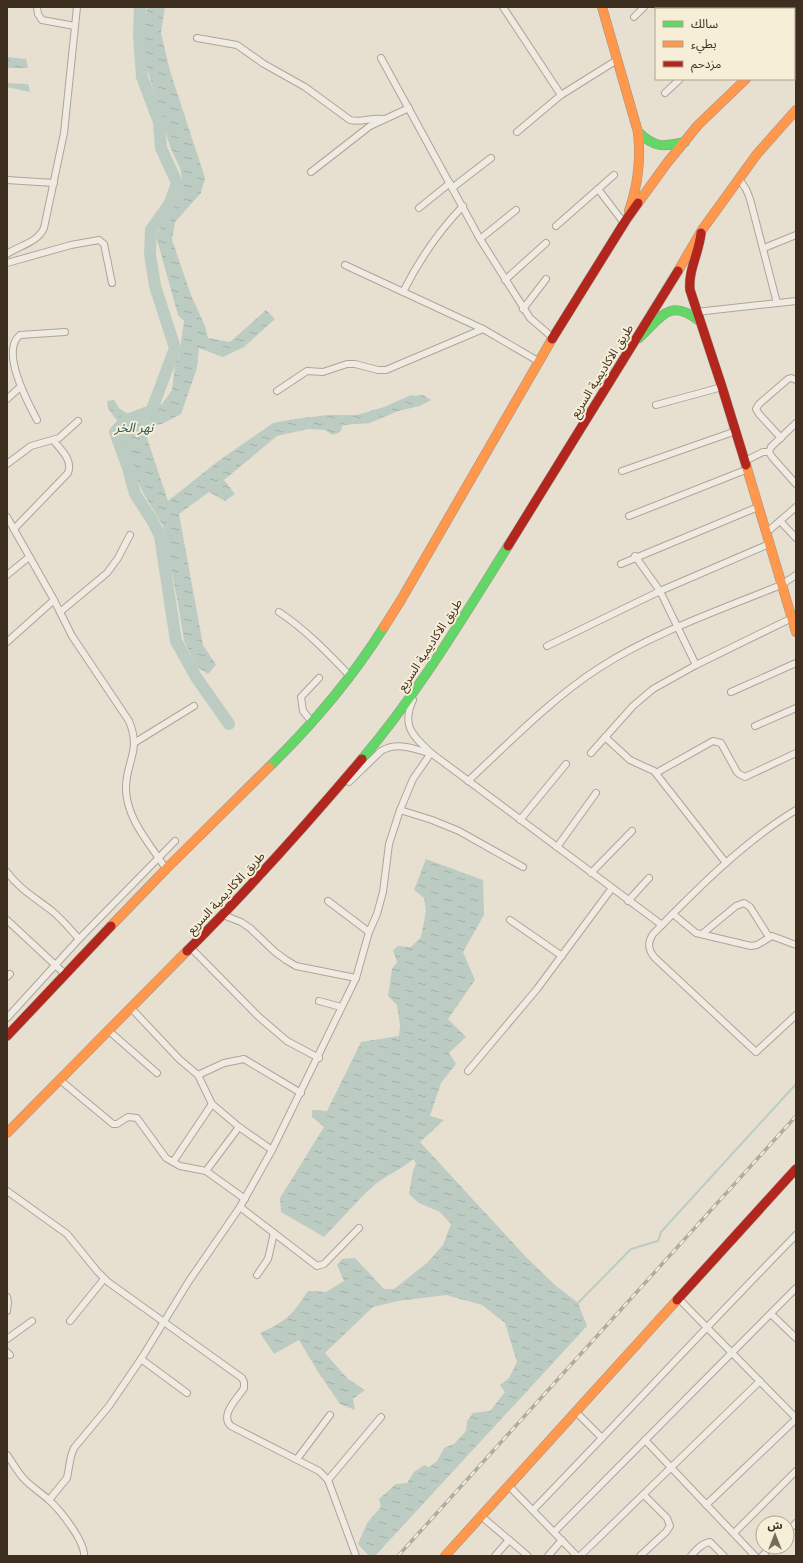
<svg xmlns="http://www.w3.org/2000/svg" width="803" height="1563" viewBox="0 0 803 1563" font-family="'Noto Serif','Noto Sans Arabic',serif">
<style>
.water{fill:url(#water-ripples)}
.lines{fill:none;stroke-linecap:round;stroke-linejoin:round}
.stream{stroke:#bcccc2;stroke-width:2}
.river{stroke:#bcccc2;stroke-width:12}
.street-casing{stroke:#ada599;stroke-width:8}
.fast-casing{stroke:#9c958a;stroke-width:10}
.slow-casing{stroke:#9c958a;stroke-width:10}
.jam-casing{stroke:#9c958a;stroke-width:10}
.street{stroke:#efebe3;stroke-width:6}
.fast{stroke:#63d668;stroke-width:9}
.slow{stroke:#ff974d;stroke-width:9}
.jam{stroke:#b3261e;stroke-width:9}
.rail-casing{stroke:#afaaa2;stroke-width:3.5}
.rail{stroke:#f7eed8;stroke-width:2;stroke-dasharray:6;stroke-linecap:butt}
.labels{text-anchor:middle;stroke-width:4;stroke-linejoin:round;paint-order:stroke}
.street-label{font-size:12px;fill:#3d2e20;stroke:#f7eed8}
.water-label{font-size:13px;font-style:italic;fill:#2f5d5a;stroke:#f7eed8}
</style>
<defs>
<pattern id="water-ripples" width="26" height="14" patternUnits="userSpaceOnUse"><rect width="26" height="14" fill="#bcccc2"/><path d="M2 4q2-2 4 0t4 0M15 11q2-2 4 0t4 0" fill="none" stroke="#a2b0a6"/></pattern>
</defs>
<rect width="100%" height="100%" fill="#e7e0d1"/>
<g class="water">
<polygon points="147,7 165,7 161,33 170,71 205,178 201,193 175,222 172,240 191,295 205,326 208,338 230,342 266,310 275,319 244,347 223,357 199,348 197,368 181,414 162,424 151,426 147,431 147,438 168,501 217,462 273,423 294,419 328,415 357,415 384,407 411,395 415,396 423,395 431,400 420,406 398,411 370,423 343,425 340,432 333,435 325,430 308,429 277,436 224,480 235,494 225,501 209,492 179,514 203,645 216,665 208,674 197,667 184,641 178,604 163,526 142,491 134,472 118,422 108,408 107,401 114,400 119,408 128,414 144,407 162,404 172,390 175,364 179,356 184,321 178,315 156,236 162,222 183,184 180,168 170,147 144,58 145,21"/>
<polygon points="7,57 26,59 28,68 7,68"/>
<polygon points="7,83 28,84 30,92 7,87"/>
<path d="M426 859 483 880 484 915 463 952 475 980 448 1019 466 1037 449 1053 456 1064 441 1083 430 1116 444 1120 420 1142 526 1257 555 1285 578 1303 587 1326 375 1556H369L358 1544 367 1523 381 1507 379 1499 396 1484 407 1483 414 1472 424 1465 429 1467 437 1461 444 1448 454 1444 466 1431 467 1421 473 1413 490 1411 505 1392 500 1385 509 1378 517 1362 505 1323 482 1305 446 1295 398 1301 373 1307 325 1353 347 1378 365 1390 353 1399 355 1410 340 1404 320 1375 299 1340 274 1354 260 1333C287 1321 292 1315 308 1291L326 1292 344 1281 337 1265 342 1259 355 1258 384 1289H394L427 1263 443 1245 451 1224 440 1212 419 1203 409 1194 413 1171 416 1163 413 1159C402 1169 389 1174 377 1183 358 1199 341 1220 324 1237L281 1212 280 1198 324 1127 312 1117V1110L327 1111 361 1042 399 1036 400 1025 397 1005 388 996 392 969 397 962 393 950 398 946 411 947 421 937 426 911 424 898 414 890Z"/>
</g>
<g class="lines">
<polyline class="stream" points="578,1303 631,1249 658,1241 661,1232 796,1084"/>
<polyline class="river" points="140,7 139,35 142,77 159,122 161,148 177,183 170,203 151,230 150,254 155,286 175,348 151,412 126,420 115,432 128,468 135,494 152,520 160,536 176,641 196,677 229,724"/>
<g class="street-casing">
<g id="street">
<polyline points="37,7 38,14 42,20 75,26"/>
<polyline points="503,7 561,95"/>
<polyline points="747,7 748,9"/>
<polyline points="757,9 759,7"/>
<polyline points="634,17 644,7"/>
<path d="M197 38 237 45 264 64 305 87 350 120C361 123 372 117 383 119"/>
<polyline points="381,58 480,239 530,318 552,337"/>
<polyline points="665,93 680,79"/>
<polyline points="517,132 561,95 617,60"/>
<polyline points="311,172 370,126 409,108"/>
<polyline points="739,179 746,189 750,199 777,303"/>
<polyline points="7,180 54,183"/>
<polyline points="452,188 491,158"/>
<polyline points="598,189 624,223"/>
<polyline points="419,208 450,183"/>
<polyline points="556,226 614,175"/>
<polyline points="480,239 516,210"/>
<polyline points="764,248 796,235"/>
<path d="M7 254C20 245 37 243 44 228L64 133 77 7"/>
<polyline points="7,263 71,245 99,240 104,244 112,283"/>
<polyline points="345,265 483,329 538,361"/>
<polyline points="505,280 546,243"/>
<path d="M403 292C419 260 438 232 463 206"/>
<polyline points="523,309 546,279"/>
<polyline points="696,312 796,301"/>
<polyline points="277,391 307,371 323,372 347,364 355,364 378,370 386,370 483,329"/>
<polyline points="7,399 19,388"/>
<polyline points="656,405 722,387"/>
<path d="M37 420C27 401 0 351 20 335L65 332"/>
<polyline points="796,423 771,447 769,452 772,457 796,484"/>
<polyline points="781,438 759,414 756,409 759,404 788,379 791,378 796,380"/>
<polyline points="745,461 763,452 769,452"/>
<polyline points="7,464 31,446 59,438 78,421"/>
<polyline points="622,471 736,431"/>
<polyline points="629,516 748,469"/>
<path d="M7 517 54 600 72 636 129 721C142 752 125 762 126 790 127 820 151 845 166 869"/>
<polyline points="780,521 796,538"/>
<path d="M14 529 68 473C73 460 61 450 54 441"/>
<polyline points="766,533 796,507"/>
<polyline points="635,556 660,591 696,665"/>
<polyline points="621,564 758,507"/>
<polyline points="7,575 29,557"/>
<polyline points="60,612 107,573 118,558 130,535"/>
<path d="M279 612C306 630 327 652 350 676"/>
<polyline points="7,642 54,600"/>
<polyline points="547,646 660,591 769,544"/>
<polyline points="731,692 796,663"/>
<path d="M413 700C401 726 413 736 431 753L662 925"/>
<polyline points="312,722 303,711 301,697 319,678"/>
<polyline points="755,726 796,708"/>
<polyline points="605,737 630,760 654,771 726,863"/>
<polyline points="134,743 194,706"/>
<polyline points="591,753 633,706 653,689 696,665 792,618"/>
<polyline points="656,773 713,741 721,743 737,772 739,774 745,777 796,753"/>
<path d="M468 781C510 742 551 699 599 668 655 632 720 610 781 585L796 575"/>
<path d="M349 782 381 751C397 742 412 748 429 753"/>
<polyline points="400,810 432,820 459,831 523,867"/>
<path d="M796 810C743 842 696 890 653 934 647 943 648 950 655 958L756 1052 796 1015"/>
<polyline points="520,820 566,764"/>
<polyline points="557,847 596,793"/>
<path d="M7 872C19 889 37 899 52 911 62 919 70 929 79 939"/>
<polyline points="591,873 632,831"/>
<polyline points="328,901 369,932"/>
<polyline points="628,901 649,878"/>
<polyline points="673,914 696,933 751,946 757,945 772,936 796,945"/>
<polyline points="223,915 241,922 250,928 275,952 286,960 296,966 356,978"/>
<polyline points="7,920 65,974"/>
<polyline points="510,920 562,956"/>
<polyline points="702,934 736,906 744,903 750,907 769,937"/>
<polyline points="191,948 259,1017 287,1041 319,1058"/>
<polyline points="7,977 10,974"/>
<polyline points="319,1001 341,1007"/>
<polyline points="131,1008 179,1059 198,1075 212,1104 239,1127 272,1150"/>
<polyline points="7,1018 79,939 175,841"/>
<polyline points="109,1031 157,1073"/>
<polyline points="468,1071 537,989 612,888"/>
<polyline points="198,1075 224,1063 244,1059 301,1093"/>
<polyline points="60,1080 113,1124 117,1124 128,1117 137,1118 166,1158 180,1166 206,1171 245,1199"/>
<polyline points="173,1162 212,1104"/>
<polyline points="206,1171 239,1127"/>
<path d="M7 1191 67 1234 97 1271 108 1282 242 1378 244 1382V1388C238 1398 219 1415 231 1426L319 1471 328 1480 356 1556"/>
<polyline points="240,1207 317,1266 324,1264 359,1228"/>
<polyline points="257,1275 268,1259 274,1233"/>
<polyline points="7,1297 8,1302 7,1311"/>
<polyline points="679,1299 796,1418"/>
<polyline points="771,1314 796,1338"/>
<polyline points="70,1321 104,1279"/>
<polyline points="7,1339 32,1321"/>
<polyline points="7,1352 10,1355"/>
<polyline points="141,1359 187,1393"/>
<polyline points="576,1412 602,1438"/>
<polyline points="645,1440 755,1556"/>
<path d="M7 1455C13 1463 18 1473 25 1480 32 1487 41 1493 49 1500 60 1510 85 1541 84 1556"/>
<polyline points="297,1459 330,1415"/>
<polyline points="328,1480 381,1417"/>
<polyline points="509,1486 577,1556"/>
<polyline points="49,1500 67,1478 71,1456 74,1448 109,1406 141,1359 189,1281 240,1207 272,1150 356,978 369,932 377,914 383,892 389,844 400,810 413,779 431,753"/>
<polyline points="706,1505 796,1419"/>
<path d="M533 1510C621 1419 707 1326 796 1235"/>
<polyline points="481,1516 528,1556"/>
<polyline points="554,1532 796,1288"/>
<polyline points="787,1532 796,1523"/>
<polyline points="734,1533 796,1471"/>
<polyline points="495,1556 509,1540"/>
<polyline points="548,1556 562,1540"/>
<polyline points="580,1556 760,1381"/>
<polyline points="640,1556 666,1532 670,1526 667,1518 644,1495"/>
<path d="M691 1556C696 1550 702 1543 710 1542L724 1556"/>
<polyline points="762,1556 771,1547"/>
</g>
</g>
<g class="fast-casing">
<g id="fast">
<path d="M638 132C655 148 663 147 685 142"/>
<path d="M639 338C660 319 669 297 698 320"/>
<path d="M362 759C418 693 462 619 508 546"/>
<path d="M269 767C312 725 352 678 384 627"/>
</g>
</g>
<g class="slow-casing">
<g id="slow">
<path d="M602 7 638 132C641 159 638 185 629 211"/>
<polyline points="794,36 796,34"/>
<polyline points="638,203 667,163 698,125 746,79"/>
<polyline points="678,271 702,230 757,154 796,110"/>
<polyline points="746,465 796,632"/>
<polyline points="384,627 401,600 552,339"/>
<polyline points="111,926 166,869 269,767"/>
<polyline points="7,1133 187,951"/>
<polyline points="445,1556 677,1300"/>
</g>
</g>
<g class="jam-casing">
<g id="jam">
<path d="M701 233C699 253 688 270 690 290L722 387 746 465"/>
<polyline points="552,339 626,220 638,203"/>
<polyline points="508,546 678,271"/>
<path d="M187 951C248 890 306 825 362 759"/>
<polyline points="7,1036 111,926"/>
<polyline points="677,1300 796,1169"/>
</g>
</g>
<use href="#street" class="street"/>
<use href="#fast" class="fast"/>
<use href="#slow" class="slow"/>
<use href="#jam" class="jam"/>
<g class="rail-casing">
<polyline id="rail" points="398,1556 796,1116"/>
</g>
<use href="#rail" class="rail"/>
</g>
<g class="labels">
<g class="street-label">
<text transform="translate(602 371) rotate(-58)" y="4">طريق الاكاديمية السريع</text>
<text transform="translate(430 645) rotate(-57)" y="4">طريق الاكاديمية السريع</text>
<text transform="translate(226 893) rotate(-47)" y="4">طريق الاكاديمية السريع</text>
</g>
<g class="water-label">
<text x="134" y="432">نهر الخر</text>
</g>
</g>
<rect width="803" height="1563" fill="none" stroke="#3d2e20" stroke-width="16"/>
<rect x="655" y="8" width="140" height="72" fill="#f7eed8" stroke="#ada18e"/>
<rect x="663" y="21" width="20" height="6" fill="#63d668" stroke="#ada18e"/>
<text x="691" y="28" font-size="12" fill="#3d2e20">سالك</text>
<rect x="663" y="41" width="20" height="6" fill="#ff974d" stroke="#ada18e"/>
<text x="691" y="48" font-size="12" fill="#3d2e20">بطيء</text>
<rect x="663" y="61" width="20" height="6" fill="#b3261e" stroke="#ada18e"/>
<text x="691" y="68" font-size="12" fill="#3d2e20">مزدحم</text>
<g transform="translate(775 1535)"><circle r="19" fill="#f7eed8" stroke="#ada18e"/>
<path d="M0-3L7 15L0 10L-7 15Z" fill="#786c5e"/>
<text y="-6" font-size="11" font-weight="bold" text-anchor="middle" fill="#3d2e20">ش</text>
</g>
</svg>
